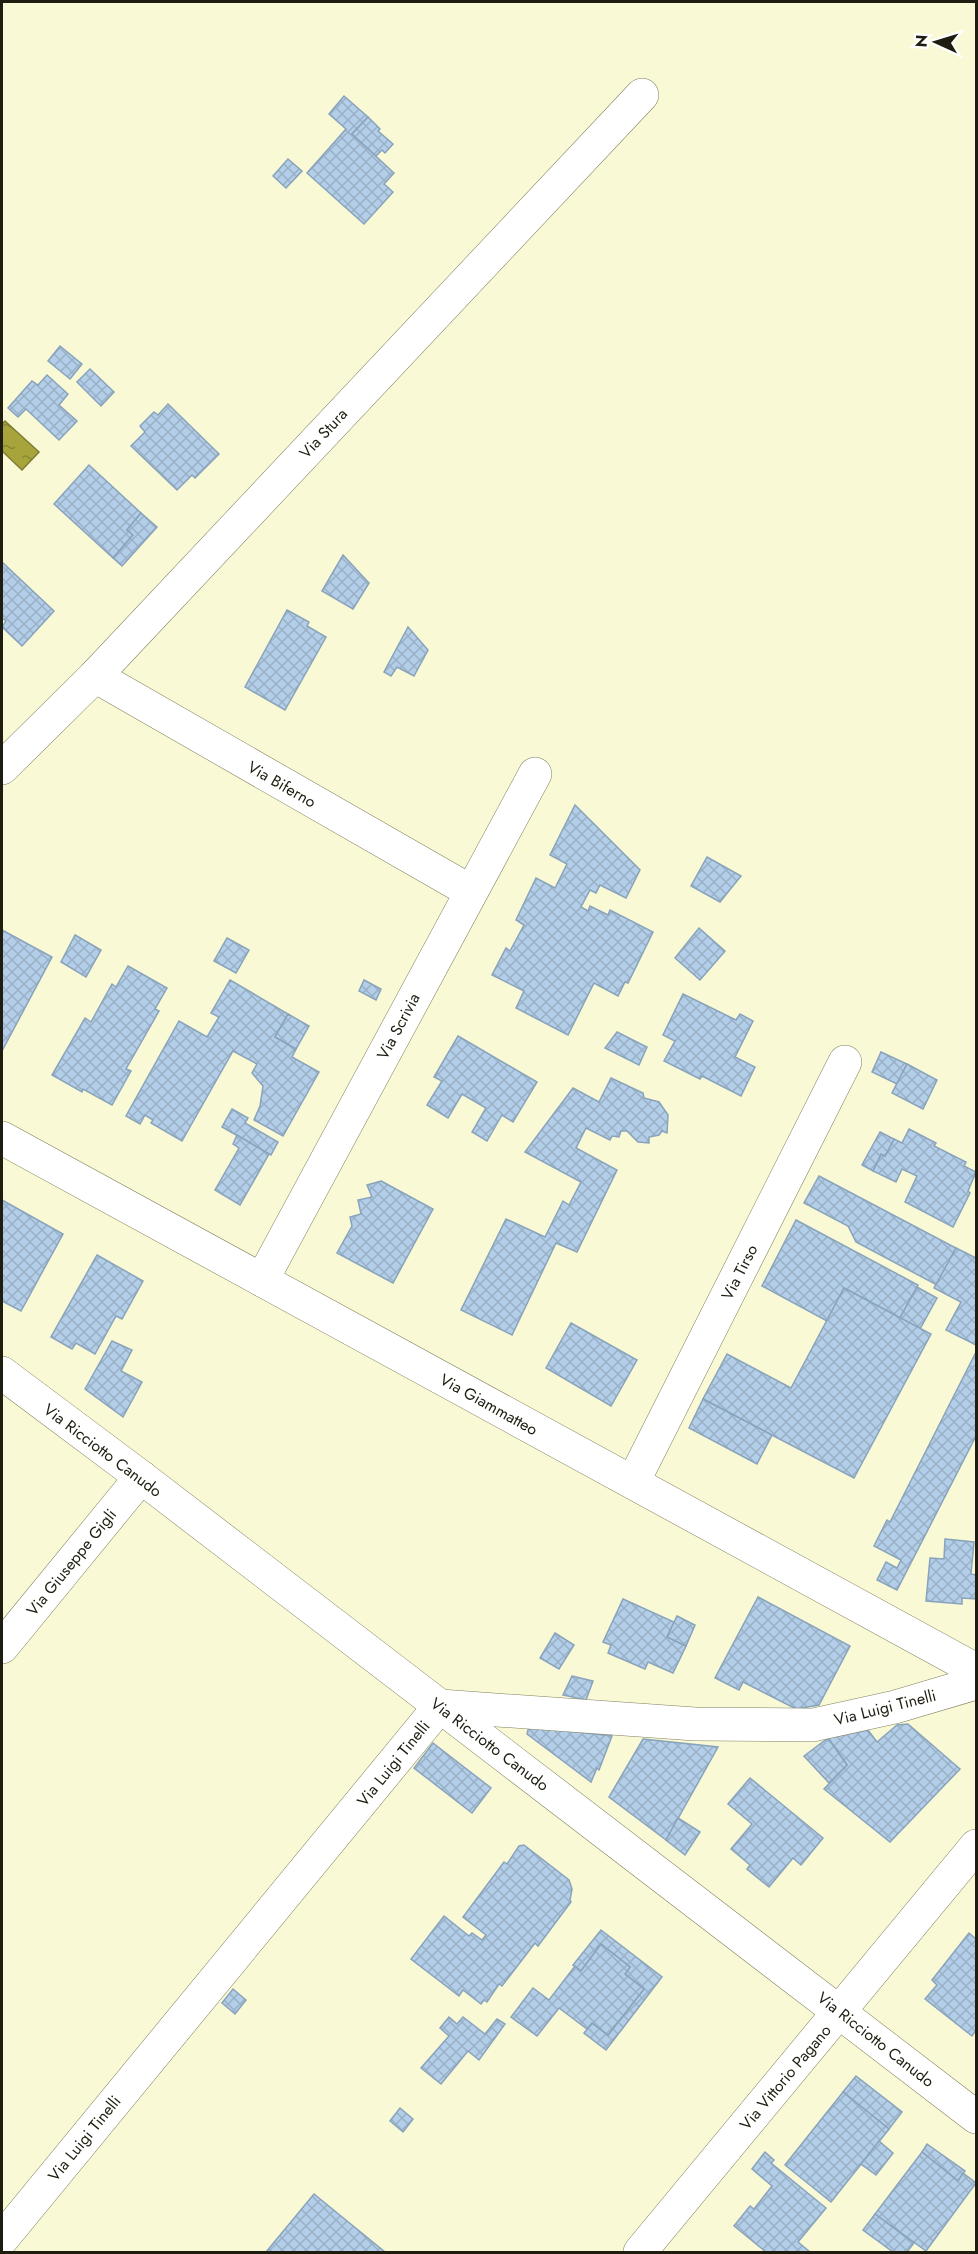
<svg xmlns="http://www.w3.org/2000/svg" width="978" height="2254" viewBox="0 0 978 2254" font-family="Jost,sans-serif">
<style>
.water{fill:url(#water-ripples);stroke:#7f7c2f;stroke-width:1.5}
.building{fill:url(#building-cross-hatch);stroke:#88a3bb;stroke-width:1.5}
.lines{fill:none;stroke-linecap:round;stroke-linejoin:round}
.minor-casing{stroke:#818060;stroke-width:34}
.tertiary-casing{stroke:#818060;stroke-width:34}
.minor{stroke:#fff;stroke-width:33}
.tertiary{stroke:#fff;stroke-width:33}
.labels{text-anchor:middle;stroke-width:4.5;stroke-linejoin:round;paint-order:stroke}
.street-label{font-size:16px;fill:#1e1d10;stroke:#fff}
</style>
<defs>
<pattern id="water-ripples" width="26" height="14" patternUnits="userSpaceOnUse" patternTransform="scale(1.5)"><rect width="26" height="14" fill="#a8a43c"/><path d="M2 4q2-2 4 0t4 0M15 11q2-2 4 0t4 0" fill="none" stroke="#888531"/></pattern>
<pattern id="building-cross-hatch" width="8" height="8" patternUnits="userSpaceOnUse" patternTransform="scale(1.5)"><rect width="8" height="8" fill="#b2cee8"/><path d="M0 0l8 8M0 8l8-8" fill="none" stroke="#99b0c6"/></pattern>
</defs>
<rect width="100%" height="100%" fill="#faf9d5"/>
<polygon class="water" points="5,421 39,452 22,470 2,451 2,424"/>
<g class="building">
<polygon points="344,96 368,117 352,134 394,173 384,184 393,192 364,224 307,173 346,129 329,114"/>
<polygon points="368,117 380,129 378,131 393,144 385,153 382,150 376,156 352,134"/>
<polygon points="288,159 302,171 286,188 273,176"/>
<polygon points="60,346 82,364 70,379 48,361"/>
<polygon points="90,369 114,392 101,406 77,382"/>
<polygon points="47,375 68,394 59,405 77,421 59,440 26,409 18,417 8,408 32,381 38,385"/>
<polygon points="168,404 219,454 195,478 192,475 177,490 131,446 145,432 140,426 154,412 158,415"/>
<polygon points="89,465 141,513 127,530 133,535 113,558 54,504"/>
<polygon points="141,513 157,527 122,566 113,558 133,535 127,530"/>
<polygon points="343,555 369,583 353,609 322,591"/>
<polygon points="2,562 54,611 22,646 2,627 6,621 2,618"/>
<polygon points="287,610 309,622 307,626 326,637 285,710 245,687"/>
<polygon points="408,627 428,650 414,676 397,667 391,676 384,672"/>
<polygon points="575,805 640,870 626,898 600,885 596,893 590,890 581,907 588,911 590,906 608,915 610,910 653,932 628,983 625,982 618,996 594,983 568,1035 516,1008 524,991 492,975 506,948 510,951 524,925 516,920 536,878 555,888 567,864 550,855"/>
<polygon points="707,857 741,876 720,902 691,886"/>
<polygon points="699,928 725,951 700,980 675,958"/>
<polygon points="2,930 52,957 2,1051"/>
<polygon points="75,935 101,950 86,977 61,962"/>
<polygon points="227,938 249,950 236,973 214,961"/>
<polygon points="128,966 167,988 155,1009 159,1011 126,1069 131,1071 112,1105 83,1089 82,1092 52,1075 85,1018 91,1022 112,984 116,987"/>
<polygon points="230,980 288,1014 275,1037 296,1049 292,1057 319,1072 283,1136 254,1120 260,1106 263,1086 252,1073 257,1064 233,1051 182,1141 151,1123 153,1120 145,1115 140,1124 126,1116 179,1021 207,1037 219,1017 211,1013"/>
<polygon points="364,980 381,989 376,1000 359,991"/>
<polygon points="683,994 736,1020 740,1014 753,1021 735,1057 755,1067 741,1096 702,1076 700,1079 664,1061 675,1041 663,1035"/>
<polygon points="288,1014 309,1026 296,1049 275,1037"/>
<polygon points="617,1032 647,1047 639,1065 605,1048"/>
<polygon points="458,1036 537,1082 513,1122 502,1115 487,1141 472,1132 486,1108 462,1094 448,1118 427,1105 442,1081 434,1077"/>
<polygon points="881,1052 907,1064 897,1084 872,1072"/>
<polygon points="907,1064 937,1080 923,1109 892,1093"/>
<polygon points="611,1078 643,1093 644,1098 659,1102 668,1115 667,1133 662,1131 659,1135 649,1137 649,1143 638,1142 627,1131 621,1131 619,1137 612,1136 610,1140 586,1128 576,1148 617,1170 577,1252 556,1243 512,1335 461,1310 506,1219 545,1237 563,1201 569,1205 581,1182 525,1152 573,1088 599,1102"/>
<polygon points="232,1109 248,1118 245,1123 278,1142 271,1155 222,1127"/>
<polygon points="909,1129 936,1143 934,1146 966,1162 964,1166 976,1172 968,1191 970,1193 953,1227 905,1202 917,1176 902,1169 896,1182 873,1171 881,1154 885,1156 894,1139 902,1143"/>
<polygon points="880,1132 894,1139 885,1156 881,1154 873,1171 862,1165"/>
<polygon points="237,1135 269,1154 240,1205 215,1190 239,1148 233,1144"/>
<polygon points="819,1176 956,1248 937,1285 856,1242 848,1226 804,1203"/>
<polygon points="381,1181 433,1209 393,1283 337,1253 352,1226 350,1217 361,1214 358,1200 372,1197 367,1185"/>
<polygon points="2,1200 63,1234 21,1311 2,1301"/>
<polygon points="796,1220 918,1285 900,1318 844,1288 827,1321 762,1286"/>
<polygon points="956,1248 976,1258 976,1345 946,1330 961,1302 934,1288"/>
<polygon points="97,1255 143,1281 122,1319 116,1316 95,1354 76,1343 72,1349 51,1337"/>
<polygon points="917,1287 937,1298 920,1329 900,1318"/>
<polygon points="844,1288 931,1334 854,1478 703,1399 727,1354 791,1388"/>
<polygon points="571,1323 637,1360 611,1406 546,1368"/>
<polygon points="112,1341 132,1350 121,1371 142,1382 123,1417 85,1389"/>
<polygon points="976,1352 976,1438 975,1438 897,1590 877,1580 886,1562 897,1568 901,1560 874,1546 887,1520 890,1522"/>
<polygon points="703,1399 772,1435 757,1464 689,1428"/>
<polygon points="945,1539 974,1542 971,1574 976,1575 976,1599 962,1598 962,1604 926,1601 930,1558 944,1559"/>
<polygon points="758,1597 850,1646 819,1705 796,1709 743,1682 739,1690 715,1678"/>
<polygon points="623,1599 674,1622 667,1637 686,1646 673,1673 648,1662 645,1669 608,1653 611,1645 603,1642"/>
<polygon points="677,1616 695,1625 686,1646 667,1637"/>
<polygon points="555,1633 574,1645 559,1669 540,1658"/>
<polygon points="572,1676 593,1681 586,1700 563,1695"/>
<polygon points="908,1724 960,1769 890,1842 824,1789 847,1765 828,1738 868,1730 877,1742 897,1725"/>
<polygon points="529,1726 612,1736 599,1770 597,1768 591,1782 527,1734"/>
<polygon points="828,1738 847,1765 829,1783 804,1756"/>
<polygon points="643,1739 718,1747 666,1840 609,1797"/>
<polygon points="433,1743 491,1788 472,1813 414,1768"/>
<polygon points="750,1778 823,1838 801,1865 793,1858 769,1887 747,1869 750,1865 731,1849 752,1824 728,1804"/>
<polygon points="678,1818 700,1832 685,1855 666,1840"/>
<polygon points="524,1845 569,1880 572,1889 570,1900 571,1902 538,1946 535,1943 502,1986 499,1984 487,2002 484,2000 481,2004 463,1990 459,1996 411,1959 444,1916 469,1936 472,1933 482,1940 486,1935 463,1917 504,1862 507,1864 519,1846"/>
<polygon points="601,1930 662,1977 606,2050 584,2033 592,2023 608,2035 644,1989 625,1974 630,1967 601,1944 581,1971 573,1965"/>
<polygon points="969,1933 976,1939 976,2030 972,2036 925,1999 937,1985 932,1980"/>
<polygon points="601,1944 630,1967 625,1974 644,1989 608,2035 592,2023 587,2029 559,2008 537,2036 511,2017 533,1988 549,2000 575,1966 581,1971"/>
<polygon points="233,1989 246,2000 235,2014 222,2003"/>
<polygon points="449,2017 457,2024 463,2017 485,2034 497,2019 505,2024 479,2060 468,2051 441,2084 421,2068 449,2036 440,2028"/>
<polygon points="856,2076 902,2112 889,2129 843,2092"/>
<polygon points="843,2092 889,2129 831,2202 785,2165"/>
<polygon points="400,2108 413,2119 403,2132 390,2121"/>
<polygon points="879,2141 893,2153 876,2175 861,2164"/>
<polygon points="927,2144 965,2171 958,2181 922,2152"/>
<polygon points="765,2152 774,2160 771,2163 826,2208 798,2242 810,2252 766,2252 734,2226 750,2206 754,2209 772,2186 752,2169"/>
<polygon points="922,2152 958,2181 963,2173 976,2183 926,2251 875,2214"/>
<polygon points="314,2194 385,2252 266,2252"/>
<polygon points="875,2214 914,2243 907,2252 893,2252 863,2230"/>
</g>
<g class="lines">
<g class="minor-casing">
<g id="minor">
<polyline points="95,676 470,891"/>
<polyline points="2,768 95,676 642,95"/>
<polyline points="262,1280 535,774"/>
<polyline points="2,1373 141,1477 976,2117"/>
<polyline points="633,1482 845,1062"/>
<polyline points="2,1647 141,1477"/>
<polyline points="2,2239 440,1706 695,1724 813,1725 895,1707 976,1683"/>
<polyline points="640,2252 976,1846"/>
</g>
</g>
<g class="tertiary-casing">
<polyline id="tertiary" points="2,1138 976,1670"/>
</g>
<use href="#minor" class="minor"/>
<use href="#tertiary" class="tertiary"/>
</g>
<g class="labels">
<g class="street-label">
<text transform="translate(323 433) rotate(-47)" y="6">Via Stura</text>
<text transform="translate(282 784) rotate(30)" y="6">Via Biferno</text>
<text transform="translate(398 1026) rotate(-62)" y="6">Via Scrivia</text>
<text transform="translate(739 1272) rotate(-63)" y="6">Via Tirso</text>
<text transform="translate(489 1404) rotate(29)" y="6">Via Giammatteo</text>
<text transform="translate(103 1450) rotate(37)" y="6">Via Ricciotto Canudo</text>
<text transform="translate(71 1562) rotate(-51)" y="6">Via Giuseppe Gigli</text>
<text transform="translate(885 1707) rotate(-14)" y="6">Via Luigi Tinelli</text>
<text transform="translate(490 1744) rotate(37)" y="6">Via Ricciotto Canudo</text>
<text transform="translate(393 1763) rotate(-51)" y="6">Via Luigi Tinelli</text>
<text transform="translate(876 2039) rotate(38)" y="6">Via Ricciotto Canudo</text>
<text transform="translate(785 2077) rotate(-50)" y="6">Via Vittorio Pagano</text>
<text transform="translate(84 2138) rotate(-51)" y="6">Via Luigi Tinelli</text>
</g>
</g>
<rect width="978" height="2254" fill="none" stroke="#1e1d10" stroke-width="6"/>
<g transform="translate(936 42) rotate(274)" stroke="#ffffff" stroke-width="4.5" paint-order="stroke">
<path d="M0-4.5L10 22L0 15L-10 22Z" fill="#1e1d10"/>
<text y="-9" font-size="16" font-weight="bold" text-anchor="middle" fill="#1e1d10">N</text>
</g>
</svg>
